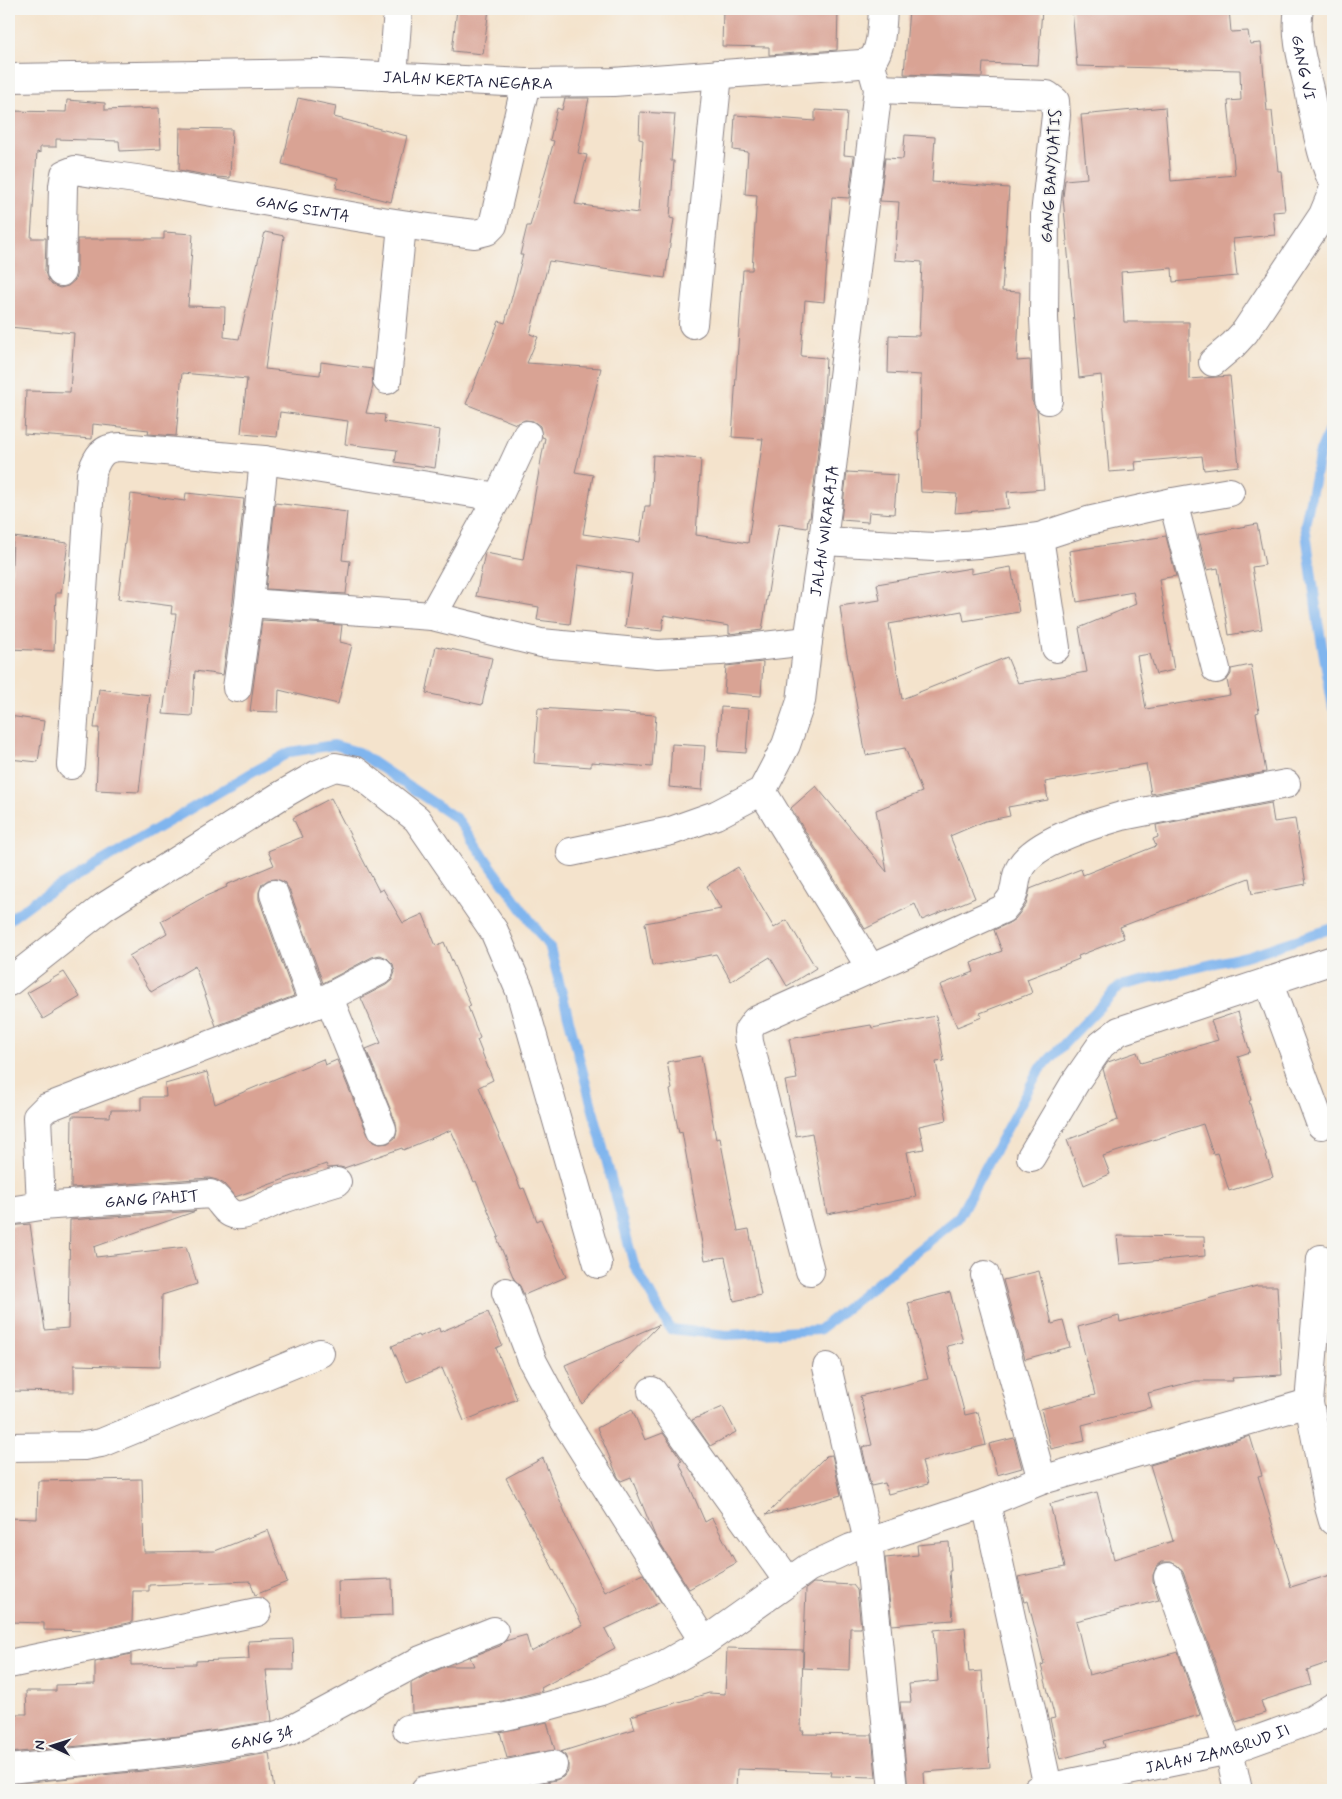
<svg xmlns="http://www.w3.org/2000/svg" width="1342" height="1799" viewBox="0 0 1342 1799" font-family="Mynerve,sans-serif">
<style>
.lines{fill:none;stroke-linecap:round;stroke-linejoin:round}
.stream{stroke:#80b5ee;stroke-width:10}
.building{fill:#d9a394}
.minor-casing{stroke:#8b8284;stroke-width:30}
.minor{stroke:#fff;stroke-width:28}
.labels{text-anchor:middle;stroke-width:4;stroke-linejoin:round;paint-order:stroke}
.street-label{font-size:16px;fill:#22223b;stroke:#f6f6f2}
</style>
<rect width="100%" height="100%" fill="#f6f6f2"/>
<filter id="ink" filterUnits="userSpaceOnUse"><feTurbulence type="fractalNoise" baseFrequency=".02" numOctaves="2"/><feDisplacementMap in="SourceGraphic" scale="10" xChannelSelector="R" yChannelSelector="G"/><feConvolveMatrix kernelMatrix="1 2 1 2 8 2 1 2 1" color-interpolation-filters="sRGB"/></filter>
<filter id="wash" filterUnits="userSpaceOnUse"><feTurbulence type="fractalNoise" baseFrequency=".0096" numOctaves="4" result="noise"/><feDisplacementMap in="SourceGraphic" scale="20" xChannelSelector="R" yChannelSelector="G"/><feGaussianBlur stdDeviation="1.12" result="paint"/><feColorMatrix in="noise" values="0 0 0 0 0 0 0 0 0 0 0 0 0 0 0 0 0 1.4 0 .05"/><feComposite in="paint" operator="in"/></filter>
<g filter="url(#wash)">
<rect width="100%" height="100%" fill="#f4e3cc"/>
<g class="lines">
<g class="stream">
<polyline points="1333,420 1320,452 1305,525 1318,622 1333,708"/>
<polyline points="9,920 36,900 248,775 290,752 334,745 358,752 457,819 550,948 634,1265 670,1329 727,1335 819,1330 958,1218 1039,1070 1120,986 1250,955 1333,928"/>
</g>
</g>
<g id="blocks">
<g class="building">
<polygon points="457,9 489,9 483,54 452,51"/>
<polygon points="723,9 838,9 837,50 769,55 769,47 722,46"/>
<polygon points="909,9 1042,9 1038,65 983,63 982,77 904,74"/>
<polygon points="1072,9 1229,9 1231,32 1248,31 1250,44 1261,43 1267,111 1272,111 1278,171 1281,171 1285,211 1273,212 1275,235 1233,239 1237,276 1173,282 1172,268 1121,272 1124,322 1189,322 1189,379 1230,376 1239,466 1204,470 1202,456 1135,462 1136,470 1109,472 1101,375 1079,378 1063,197 1065,180 1087,178 1081,115 1165,107 1171,181 1235,175 1228,101 1241,100 1240,70 1077,66"/>
<polygon points="298,98 336,106 334,117 407,136 391,202 336,188 338,178 282,164"/>
<polygon points="565,98 589,98 578,153 587,155 575,204 638,213 643,140 639,139 640,112 675,114 671,161 674,161 670,218 674,219 665,278 549,261 530,334 538,337 527,363 601,368 575,472 593,475 583,534 640,542 645,506 650,506 653,455 701,459 696,535 748,543 763,439 732,437 743,270 752,270 757,195 745,194 748,152 733,150 735,115 815,121 815,110 847,112 844,155 854,156 849,198 832,197 824,302 805,300 801,356 826,358 823,411 810,518 808,518 807,528 779,524 762,630 729,634 729,626 664,615 662,631 625,627 632,574 578,565 570,624 537,620 539,607 476,596 485,553 523,560 545,438 542,437 540,426 533,421 525,420 516,424 466,404 499,321 505,323 523,255 520,255 527,226 530,226 554,141 550,140 557,108 562,110"/>
<polygon points="67,100 105,103 105,110 159,108 161,149 120,151 119,141 56,139 56,147 40,147 40,153 37,152 31,238 46,238 45,272 48,280 52,285 60,288 68,286 75,280 77,272 77,239 164,239 164,232 193,234 188,306 225,307 224,337 239,339 265,232 284,236 265,369 320,375 321,362 372,369 373,386 366,413 385,415 384,422 440,430 435,468 395,462 397,450 345,444 348,421 280,412 277,437 243,434 241,433 247,379 182,373 176,436 148,434 149,430 93,424 92,439 24,434 26,391 70,392 74,333 9,327 9,111 66,112"/>
<polygon points="180,128 232,129 230,178 217,177 179,170"/>
<polygon points="905,135 935,137 932,182 1009,188 1002,291 1020,292 1017,361 1030,360 1032,401 1037,410 1044,489 1007,492 1009,508 955,513 957,494 921,492 918,430 920,430 921,375 888,373 889,335 919,336 922,262 895,260 899,202 880,201 885,158 903,159"/>
<polygon points="847,472 897,475 894,514 869,512 868,522 841,520"/>
<polygon points="186,493 244,499 233,601 223,675 195,671 192,716 163,714 176,614 171,614 172,606 118,599 131,494 185,501"/>
<polygon points="275,503 347,512 342,560 350,561 346,594 266,589"/>
<polygon points="1257,524 1265,565 1252,567 1262,629 1229,635 1218,568 1207,570 1198,535"/>
<polygon points="1166,536 1176,576 1159,579 1174,670 1156,674 1150,654 1137,656 1146,709 1230,695 1227,680 1231,674 1231,669 1251,665 1259,712 1256,713 1266,772 1151,794 1146,764 1045,782 1048,800 1008,807 1010,816 985,821 950,836 975,898 922,920 915,904 865,929 791,808 816,786 887,872 876,810 922,792 905,748 866,755 845,644 840,606 880,600 877,584 971,568 971,574 1011,567 1019,612 964,621 962,611 889,624 902,699 1007,657 1018,683 1087,672 1079,628 1136,604 1133,592 1077,602 1069,551"/>
<polygon points="13,537 68,543 61,593 56,593 54,651 9,649 9,615 10,615"/>
<polygon points="262,620 342,625 340,642 352,645 338,704 279,690 278,712 250,711"/>
<polygon points="436,646 492,658 482,705 426,693"/>
<polygon points="763,662 761,696 724,693 726,666"/>
<polygon points="99,689 150,695 139,792 96,790 99,728 94,728"/>
<polygon points="721,707 749,709 746,753 718,751"/>
<polygon points="538,708 656,715 652,767 591,762 591,767 534,763"/>
<polygon points="9,716 44,721 38,762 9,759"/>
<polygon points="672,744 705,746 702,790 669,787"/>
<polygon points="331,798 379,891 383,889 403,923 423,914 436,946 444,942 471,1006 468,1007 480,1038 477,1040 493,1080 479,1087 521,1189 524,1188 537,1221 541,1219 566,1277 524,1295 520,1286 514,1279 497,1238 499,1237 476,1181 474,1182 451,1130 403,1150 402,1148 344,1168 340,1167 328,1168 326,1164 235,1197 224,1184 217,1180 209,1178 71,1188 72,1116 110,1117 111,1110 141,1110 141,1097 166,1097 165,1084 207,1072 215,1104 323,1059 325,1065 337,1060 368,1135 373,1142 380,1144 388,1143 395,1138 397,1131 396,1123 366,1049 381,1043 361,998 386,985 392,980 395,972 393,964 387,958 380,955 372,957 323,983 289,889 284,882 276,879 268,880 262,884 259,892 259,899 294,996 216,1026 195,966 151,992 129,956 167,933 161,921 206,896 227,887 226,885 274,865 268,851 302,837 293,818"/>
<polygon points="1271,803 1274,822 1295,819 1306,884 1252,894 1249,878 1120,927 1124,938 1078,956 1079,959 1027,979 1032,993 980,1013 982,1017 957,1027 940,985 974,972 971,963 1002,951 994,930 1009,923 1015,919 1026,905 1030,889 1081,869 1083,875 1156,846 1153,839 1158,837 1156,825"/>
<polygon points="738,867 774,928 787,920 816,968 787,986 770,957 731,981 716,954 652,966 645,923 721,909 707,886"/>
<polygon points="64,972 80,997 43,1019 27,993"/>
<polygon points="1238,1012 1250,1052 1238,1056 1251,1100 1249,1101 1273,1177 1229,1191 1217,1153 1213,1154 1203,1124 1103,1156 1110,1174 1084,1185 1067,1140 1118,1120 1103,1069 1108,1062 1137,1052 1141,1063 1218,1040 1211,1021"/>
<polygon points="936,1016 944,1061 936,1062 947,1120 919,1126 924,1149 907,1152 916,1197 827,1214 812,1133 796,1136 785,1081 797,1079 789,1039 871,1025 872,1028"/>
<polygon points="701,1056 716,1139 720,1138 738,1231 749,1229 761,1295 734,1301 725,1257 705,1260 682,1132 679,1133 670,1090 672,1089 667,1062"/>
<polygon points="196,1211 94,1247 96,1257 186,1247 197,1284 162,1295 160,1367 74,1365 74,1392 9,1391 9,1226 30,1224 45,1330 68,1328 70,1220"/>
<polygon points="1117,1236 1204,1237 1205,1256 1120,1264"/>
<polygon points="1039,1271 1052,1324 1063,1321 1070,1347 1025,1359 1003,1280"/>
<polygon points="1257,1286 1277,1286 1282,1375 1232,1378 1233,1381 1195,1381 1148,1393 1152,1407 1082,1425 1085,1441 1051,1449 1041,1409 1095,1395 1078,1327 1119,1316 1120,1322"/>
<polygon points="950,1292 963,1342 947,1346 965,1415 978,1412 986,1445 922,1461 928,1484 888,1494 885,1483 871,1486 862,1447 872,1445 860,1396 928,1379 908,1303"/>
<polygon points="488,1312 502,1345 496,1348 517,1399 464,1421 442,1368 407,1382 392,1346 418,1335 419,1337 439,1328 440,1332"/>
<polygon points="658,1325 658,1326 582,1404 565,1365"/>
<polygon points="723,1407 736,1432 710,1446 692,1420"/>
<polygon points="632,1409 645,1440 663,1433 679,1456 682,1461 679,1462 705,1522 712,1518 736,1563 689,1589 655,1536 631,1477 621,1481 618,1477 597,1428"/>
<polygon points="1250,1436 1262,1475 1258,1476 1291,1587 1333,1574 1333,1661 1307,1670 1311,1685 1261,1701 1265,1713 1236,1722 1183,1572 1178,1566 1171,1562 1162,1562 1156,1567 1153,1575 1153,1582 1159,1600 1076,1621 1089,1675 1178,1652 1200,1715 1103,1741 1105,1747 1060,1759 1050,1719 1055,1718 1041,1665 1044,1664 1028,1601 1024,1602 1018,1577 1065,1567 1050,1504 1097,1492 1114,1559 1173,1541 1150,1465"/>
<polygon points="1014,1438 1022,1468 997,1475 989,1444"/>
<polygon points="832,1455 841,1495 766,1515 826,1456"/>
<polygon points="543,1458 572,1530 605,1592 643,1574 661,1602 605,1629 615,1648 541,1688 542,1691 502,1701 412,1713 411,1683 428,1674 447,1666 474,1666 470,1657 500,1646 505,1641 526,1635 531,1652 580,1626 583,1626 506,1478"/>
<polygon points="142,1479 144,1552 215,1551 268,1530 287,1582 255,1595 250,1581 149,1585 149,1591 133,1591 132,1622 92,1631 44,1630 44,1623 9,1622 9,1518 37,1519 38,1481"/>
<polygon points="949,1542 951,1571 949,1571 953,1620 892,1625 885,1558 918,1555 917,1545"/>
<polygon points="392,1579 393,1615 339,1617 338,1581"/>
<polygon points="813,1583 853,1585 857,1590 861,1628 850,1628 849,1670 803,1668 806,1589"/>
<polygon points="965,1627 969,1672 982,1671 990,1767 924,1772 925,1790 908,1790 900,1702 911,1702 909,1684 938,1681 934,1630"/>
<polygon points="293,1639 294,1670 266,1670 272,1721 180,1736 9,1753 9,1714 27,1714 26,1691 56,1691 56,1685 95,1684 95,1662 131,1654 131,1665 196,1664 196,1661 249,1659 248,1641"/>
<polygon points="727,1648 803,1650 801,1731 804,1731 803,1734 872,1735 876,1777 831,1776 832,1772 737,1769 736,1790 516,1790 516,1788 556,1780 563,1777 568,1771 568,1762 565,1755 560,1752 635,1729 631,1716 709,1693 725,1694"/>
<polygon points="547,1722 555,1750 507,1758 500,1732"/>
<polygon points="269,1753 274,1790 9,1790 9,1784 184,1767"/>
</g>
</g>
</g>
<g filter="url(#ink)">
<use href="#blocks" fill-opacity="0" stroke="#8b8284" stroke-width="1"/>
<g class="lines">
<g class="minor-casing">
<g id="minor">
<path id="s1" d="M1299 9C1294 35 1303 64 1309 89 1315 122 1320 153 1333 183"/>
<polyline points="393,77 398,9"/>
<path id="s2" d="M9 78 320 73 526 83 613 82 847 65C854 64 864 65 870 61 882 54 882 21 883 9"/>
<polyline points="878,89 1047,95 1055,101 1056,115 1045,215 1044,318 1048,400"/>
<path id="s3" d="M61 272 63 186 65 174 75 170C101 175 128 177 154 182 261 200 367 221 475 234L487 231 493 225 526 83"/>
<polyline points="693,324 718,74"/>
<polyline points="1213,362 1233,345 1245,332 1323,215 1333,191"/>
<polyline points="387,380 402,225"/>
<polyline points="1173,502 1216,669"/>
<polyline points="1039,537 1056,648"/>
<polyline points="823,541 934,547 978,544 1039,537 1088,521 1173,502 1230,492"/>
<polyline points="249,603 432,616 541,643 658,654 720,651 808,641"/>
<polyline points="432,616 498,497 527,435"/>
<polyline points="237,688 249,603 264,460"/>
<path d="M71 765 91 474C97 457 102 447 121 447L264 460 498 497"/>
<polyline points="762,791 871,969"/>
<path id="s4" d="M571 852 671 831 716 815 762 791 786 745 801 701 808 641 823 541 878 89 870 61"/>
<polyline points="274,894 314,1005"/>
<polyline points="1268,981 1321,1125"/>
<polyline points="9,982 104,907 280,796 318,774 335,767 356,771 417,819 494,931 520,991 598,1264"/>
<polyline points="329,998 382,1129"/>
<polyline points="1031,1157 1076,1081 1101,1045 1119,1031 1333,960"/>
<path id="s5" d="M41 1206 210 1194C221 1198 223 1213 236 1215 246 1217 267 1205 277 1201 297 1194 317 1188 337 1182"/>
<polyline points="9,1211 41,1206 37,1117 46,1108 314,1005 379,971"/>
<polyline points="1321,1259 1309,1403 1329,1507 1333,1521"/>
<path d="M810 1271 749 1042 748 1031 755 1021 1003 909C1006 905 1010 901 1012 897 1016 889 1015 878 1019 870 1031 842 1094 824 1122 816L1286 784"/>
<polyline points="985,1275 1042,1480"/>
<polyline points="506,1292 533,1362 564,1420 704,1642"/>
<polyline points="827,1367 868,1541 893,1790"/>
<polyline points="652,1391 788,1581"/>
<polyline points="9,1447 84,1446 101,1443 320,1353"/>
<polyline points="986,1503 1048,1787"/>
<polyline points="1168,1577 1229,1750 1238,1790"/>
<polyline points="9,1664 257,1612"/>
<polyline points="407,1729 505,1716 544,1707 601,1691 664,1665 704,1642 808,1568 851,1548 986,1503 1042,1480 1309,1403"/>
<path id="s6" d="M9 1769 182 1751 275 1736 289 1731 421 1660 494 1631"/>
<polyline points="425,1790 553,1765"/>
<path id="s7" d="M1037 1790 1229 1750 1312 1720 1333 1707"/>
</g>
</g>
<use href="#minor" class="minor"/>
</g>
</g>
<g class="labels">
<g class="street-label">
<text dy="6" stroke="none"><textPath href="#s1" startOffset="59">GANG VI</textPath></text>
<text dy="6" stroke="none"><textPath href="#s2" startOffset="459">JALAN KERTA NEGARA</textPath></text>
<text transform="translate(1050 176) rotate(-86)" y="6">GANG BANYUATIS</text>
<text dy="6" stroke="none"><textPath href="#s3" startOffset="340">GANG SINTA</textPath></text>
<text dy="6" stroke="none"><textPath href="#s4" startOffset="472">JALAN WIRARAJA</textPath></text>
<text dy="6" stroke="none"><textPath href="#s5" startOffset="111">GANG PAHIT</textPath></text>
<text dy="6" stroke="none"><textPath href="#s6" startOffset="255">GANG 34</textPath></text>
<text dy="6" stroke="none"><textPath href="#s7" startOffset="185">JALAN ZAMBRUD II</textPath></text>
</g>
</g>
<rect width="1342" height="1799" fill="none" stroke="#f6f6f2" stroke-width="30"/>
<g transform="translate(52 1746) rotate(274)" stroke="#f6f6f2" stroke-width="4" paint-order="stroke">
<path d="M0-4L9 19L0 12L-9 19Z" fill="#22223b"/>
<text y="-8" font-size="14" font-weight="bold" text-anchor="middle" fill="#22223b">N</text>
</g>
</svg>
